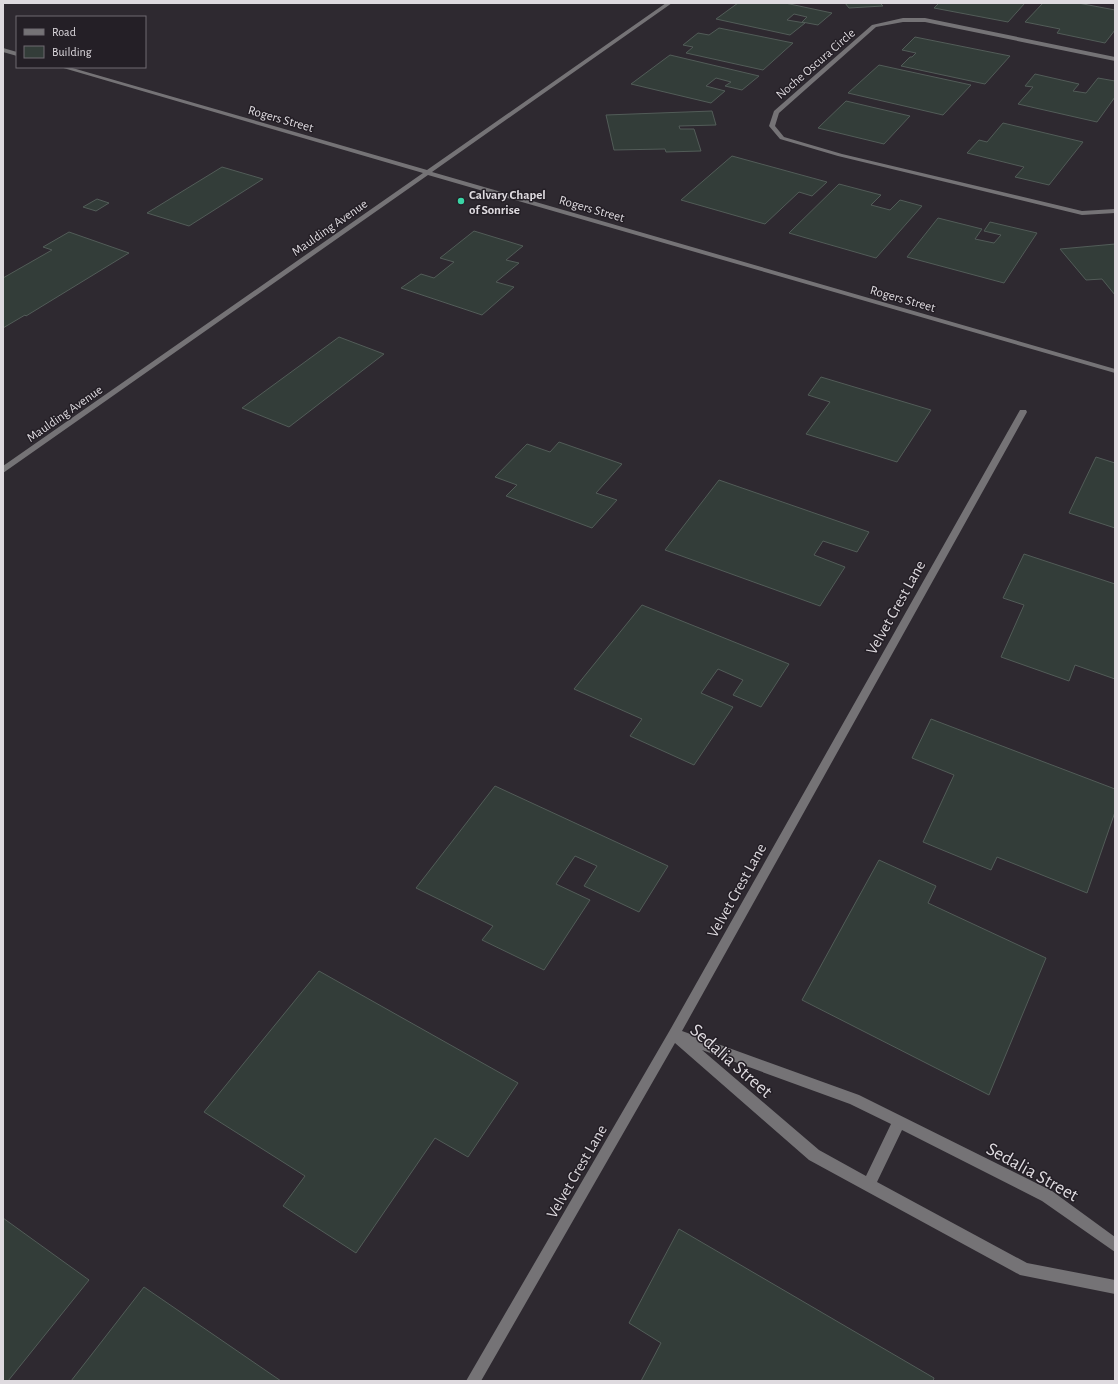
<svg xmlns="http://www.w3.org/2000/svg" width="1118" height="1384" viewBox="0 0 1118 1384" font-family="'Alegreya Sans',sans-serif">
<style>
.building{fill:#333d39;stroke:#525c58}
.lines{fill:none;stroke-linecap:round;stroke-linejoin:round}
.minor{fill:#757376;fill-rule:evenodd}
.poi-dot{fill:#3ad4a5;stroke:#241f26;stroke-width:1.5}
.labels{text-anchor:middle;stroke-width:3;stroke-linejoin:round;paint-order:stroke}
.far-street-label{font-size:13px;fill:#dedadf;stroke:#241f26}
.far-poi-label{font-size:13px;font-weight:bold;fill:#dedadf;stroke:#241f26;text-anchor:start}
.street-label{font-size:16px;fill:#dedadf;stroke:#241f26}
.near-street-label{font-size:19px;fill:#dedadf;stroke:#241f26}
</style>
<rect width="100%" height="100%" fill="#2e2930"/>
<g class="building">
<polygon points="738,3 785,3 832,13 818,25 802,22 807,17 794,14 787,20 805,23 790,35 716,19"/>
<polygon points="845,3 880,3 883,6 849,8"/>
<polygon points="939,3 1025,3 1008,22 934,8"/>
<polygon points="1043,3 1078,3 1115,10 1115,30 1105,43 1057,33 1060,29 1025,22"/>
<polygon points="719,28 793,43 763,70 686,53 693,47 683,45 698,33 709,35"/>
<polygon points="915,37 1010,56 985,84 901,66 910,57 912,57 916,53 902,50"/>
<polygon points="670,55 759,76 742,90 725,86 731,82 716,78 706,86 725,91 711,103 631,84"/>
<polygon points="879,65 971,85 943,115 848,93"/>
<polygon points="1035,74 1079,84 1073,91 1086,93 1098,78 1115,81 1115,97 1097,122 1018,104 1033,87 1025,86"/>
<polygon points="846,101 910,116 884,144 818,128"/>
<polygon points="712,111 716,125 679,126 680,129 694,129 701,151 666,152 665,149 614,150 606,115"/>
<polygon points="1003,123 1083,142 1049,185 1015,177 1024,167 967,153 979,140 987,142"/>
<polygon points="732,156 827,182 812,196 799,192 765,224 681,200"/>
<polygon points="222,167 263,179 189,226 147,213"/>
<polygon points="839,184 881,195 871,205 890,210 900,200 922,206 876,258 789,233"/>
<polygon points="97,199 109,203 96,211 83,207"/>
<polygon points="938,218 982,229 975,239 994,243 1001,235 984,231 990,222 1037,233 1004,283 907,257"/>
<polygon points="474,231 523,246 506,260 519,263 496,282 514,287 482,315 401,288 421,274 434,278 454,262 440,258"/>
<polygon points="69,232 129,253 26,316 25,315 3,328 3,278 52,250 43,247"/>
<polygon points="1115,244 1115,295 1102,279 1086,280 1060,249"/>
<polygon points="339,337 384,354 289,427 242,408"/>
<polygon points="821,377 931,410 897,462 806,434 830,402 808,395"/>
<polygon points="559,442 622,464 596,493 617,500 592,528 506,496 517,485 495,477 527,444 550,452"/>
<polygon points="1096,457 1115,463 1115,528 1069,513"/>
<polygon points="719,480 869,532 857,552 823,541 814,555 845,567 820,606 665,550"/>
<polygon points="1024,554 1115,584 1115,679 1075,665 1069,681 1001,657 1024,605 1003,598"/>
<polygon points="642,605 789,664 761,707 733,695 743,680 718,669 701,693 733,707 694,765 630,736 642,719 574,689"/>
<polygon points="931,719 1115,789 1115,812 1087,893 997,857 991,870 923,842 954,775 912,758"/>
<polygon points="495,786 668,866 639,912 584,886 597,866 575,856 556,884 590,900 544,970 482,940 493,926 416,888"/>
<polygon points="879,860 936,886 928,903 1046,958 989,1095 802,1000"/>
<polygon points="319,971 518,1083 468,1157 435,1138 356,1253 283,1206 305,1176 204,1112"/>
<polygon points="3,1218 89,1280 8,1381 3,1381"/>
<polygon points="679,1229 934,1378 933,1381 641,1381 661,1343 629,1323"/>
<polygon points="144,1287 281,1381 71,1381"/>
</g>
<g class="lines">
<g class="minor">
<polygon points="666,3 672,3 432,172 1115,369 1115,373 428,175 3,473 3,466 423,173 60,67 69,67 427,170"/>
<polygon points="903,18 925,18 1115,57 1115,61 925,22 903,22 876,27 779,113 775,126 784,137 842,154 1082,211 1115,209 1115,213 1082,215 838,156 780,139 769,126 774,111 872,25"/>
<polygon points="3,48 17,52 17,56 3,52"/>
<path d="M1020 410H1026L1027 412 682 1031 859 1095 1052 1191 1115 1237V1252L1042 1201 902 1130 877 1182 1027 1263 1115 1280V1294L1020 1275 809 1160 675 1043 481 1381H466L670 1030ZM702 1050 850 1104 891 1124 866 1176 819 1150Z"/>
</g>
</g>
<circle class="poi-dot" cx="461" cy="201" r="4"/>
<g class="labels">
<g class="far-street-label">
<text transform="translate(815 63) rotate(-41)" y="5">Noche Oscura Circle</text>
<text transform="translate(281 118) rotate(16)" y="5">Rogers Street</text>
<text transform="translate(592 208) rotate(16)" y="5">Rogers Street</text>
<text transform="translate(329 227) rotate(-35)" y="5">Maulding Avenue</text>
<text transform="translate(903 298) rotate(16)" y="5">Rogers Street</text>
<text transform="translate(64 413) rotate(-35)" y="5">Maulding Avenue</text>
</g>
<g class="far-poi-label">
<text x="469" y="199">Calvary Chapel<tspan x="469" dy="15">of Sonrise</tspan></text>
</g>
<g class="street-label">
<text transform="translate(895 607) rotate(-61)" y="6">Velvet Crest Lane</text>
<text transform="translate(736 890) rotate(-61)" y="6">Velvet Crest Lane</text>
<text transform="translate(576 1171) rotate(-60)" y="6">Velvet Crest Lane</text>
</g>
<g class="near-street-label">
<text transform="translate(732 1060) rotate(41)" y="7">Sedalia Street</text>
<text transform="translate(1033 1171) rotate(29)" y="7">Sedalia Street</text>
</g>
</g>
<rect width="1118" height="1384" fill="none" stroke="#dedadf" stroke-width="8"/>
<rect x="16" y="16" width="130" height="52" fill="#241f26" stroke="#6e6a70"/>
<rect x="24" y="29" width="20" height="6" fill="#757376" stroke="#6e6a70"/>
<text x="52" y="36" font-size="12" fill="#dedadf">Road</text>
<rect x="24" y="46" width="20" height="12" fill="#333d39" stroke="#6e6a70"/>
<text x="52" y="56" font-size="12" fill="#dedadf">Building</text>
</svg>
